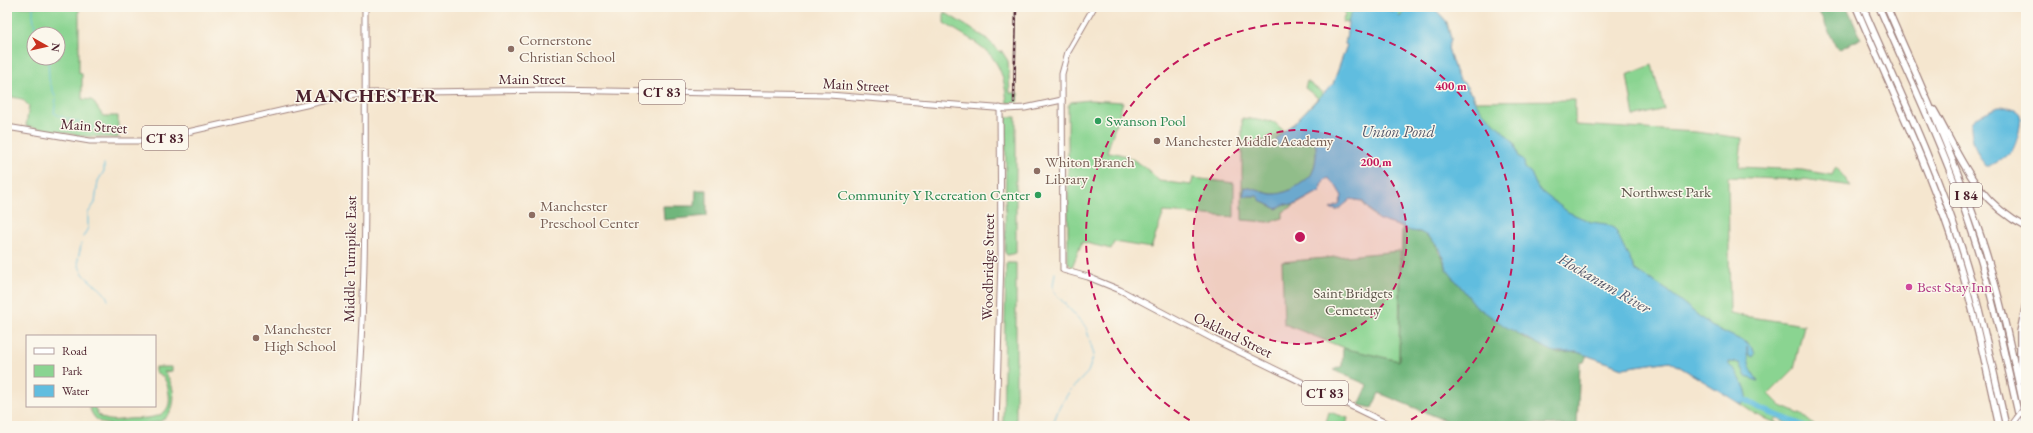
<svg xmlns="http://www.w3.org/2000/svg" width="2033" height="433" viewBox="0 0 2033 433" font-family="'EB Garamond',serif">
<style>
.green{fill:#8ad491;stroke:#6a7a5e;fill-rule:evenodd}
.forest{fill:#6fb67b;stroke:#5c6a53}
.water{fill:#61bddf;stroke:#566e85}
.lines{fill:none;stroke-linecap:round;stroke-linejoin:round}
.stream{stroke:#61bddf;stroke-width:1}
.river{stroke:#61bddf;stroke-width:6}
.major-casing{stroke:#a0827d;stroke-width:7}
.highway-casing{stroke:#a0827d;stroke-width:8}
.major{stroke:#fff;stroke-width:5}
.highway{stroke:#fff;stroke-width:5.5}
.rail-casing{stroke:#4a1f2b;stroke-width:2.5}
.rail{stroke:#fbf7ec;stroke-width:1;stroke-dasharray:3;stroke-linecap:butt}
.major-bridge-casing{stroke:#a0827d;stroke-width:7;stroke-linecap:butt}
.major-bridge{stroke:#fff;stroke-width:5}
.ring{fill:none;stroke:#c2185b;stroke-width:2;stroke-dasharray:7 5}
.education-dot{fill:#8d6e63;stroke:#fbf7ec;stroke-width:1.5}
.leisure-dot{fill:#2e9e5b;stroke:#fbf7ec;stroke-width:1.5}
.hotel-dot{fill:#d1479c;stroke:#fbf7ec;stroke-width:1.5}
.labels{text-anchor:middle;stroke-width:3;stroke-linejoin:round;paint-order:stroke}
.shield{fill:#fbf7ec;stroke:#7f6065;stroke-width:1}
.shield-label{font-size:14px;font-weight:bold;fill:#4a1f2b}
.education-label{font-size:15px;fill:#785e54;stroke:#fbf7ec;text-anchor:start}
.street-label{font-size:15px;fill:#4a1f2b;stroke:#fbf7ec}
.leisure-label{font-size:15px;fill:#27864d;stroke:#fbf7ec;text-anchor:start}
.park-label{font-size:15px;fill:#5d554a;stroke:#fbf7ec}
.hotel-label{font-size:15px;fill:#b23c85;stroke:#fbf7ec;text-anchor:start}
.water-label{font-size:16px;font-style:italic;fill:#52566a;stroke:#fbf7ec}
.district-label{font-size:19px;font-weight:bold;letter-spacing:1px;fill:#4a1f2b;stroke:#fbf7ec}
.centre{fill:#c2185b;stroke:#fbf7ec;stroke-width:2}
.ring-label{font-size:12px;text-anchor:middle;font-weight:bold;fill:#c2185b;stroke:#fbf7ec;stroke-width:3;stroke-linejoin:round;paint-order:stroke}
</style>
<rect width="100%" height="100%" fill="#fbf7ec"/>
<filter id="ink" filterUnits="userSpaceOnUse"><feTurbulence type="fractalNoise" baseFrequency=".025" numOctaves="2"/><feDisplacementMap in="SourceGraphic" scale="8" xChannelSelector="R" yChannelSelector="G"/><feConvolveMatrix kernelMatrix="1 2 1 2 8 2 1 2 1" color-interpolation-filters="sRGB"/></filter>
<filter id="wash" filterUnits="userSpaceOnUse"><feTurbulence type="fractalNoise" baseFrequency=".012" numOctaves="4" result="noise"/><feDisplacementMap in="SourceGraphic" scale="16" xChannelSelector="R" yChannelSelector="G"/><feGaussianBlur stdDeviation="0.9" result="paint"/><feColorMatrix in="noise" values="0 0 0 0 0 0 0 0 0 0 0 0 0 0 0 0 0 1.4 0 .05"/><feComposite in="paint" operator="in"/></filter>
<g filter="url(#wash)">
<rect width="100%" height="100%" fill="#f5e6cf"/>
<g class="green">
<path d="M7 7H79V73L82 74V99L92 100 103 116H118V138L82 136 26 126 29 106 22 99 7 96ZM34 34H58V58H34Z"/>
<polygon points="1342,7 1427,7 1437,11 1447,22 1451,39 1448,48 1455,71 1459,80 1464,83 1471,94 1473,94 1475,101 1575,100 1575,125 1696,132 1742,138 1739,167 1802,170 1832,175 1836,167 1851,186 1803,179 1803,180 1728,177 1730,314 1804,325 1794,369 1769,394 1781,406 1802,415 1815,426 1791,426 1778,419 1775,420 1778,424 1755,414 1722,392 1670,361 1623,368 1577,352 1554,352 1510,329 1494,317 1429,237 1377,219 1361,201 1351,199 1338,210 1330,209 1339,205 1342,196 1336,186 1328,178 1324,180 1320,191 1283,212 1283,218 1268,222 1242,220 1242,118 1274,122 1284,131 1295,122 1318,98 1305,88 1307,81 1324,94 1333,84 1347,45 1345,44 1349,23 1342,22 1345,14"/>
<path d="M944 12 986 38 1001 53V50L1008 61 1010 93H1018V102L1007 103C1003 53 983 47 944 23Z"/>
<polygon points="1652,65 1664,109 1634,117 1627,75"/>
<path d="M1089 100 1123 102 1107 152C1128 153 1146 166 1159 181L1191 185 1193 178 1234 183V217L1164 212 1151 248 1114 242 1111 249 1082 242 1072 267 1068 263V106L1071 102Z"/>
<polygon points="1006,117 1016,117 1016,253 1007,255 1005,253"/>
<polygon points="1400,251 1399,361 1349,350 1284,324 1282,262"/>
<polygon points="1006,263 1016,263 1016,426 1003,426"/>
<path d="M155 367H172V371L164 372C176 385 179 411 161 421 152 425 110 427 102 423 95 420 91 413 89 406H94C96 411 98 416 103 418 110 422 120 420 128 419 149 418 176 420 168 389 167 381 163 375 155 372Z"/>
<polygon points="1329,412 1348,418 1346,426 1326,422"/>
</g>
<g class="forest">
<polygon points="1820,7 1847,7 1861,38 1838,50 1819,12"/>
<polygon points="696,190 707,190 707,216 664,220 663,206 695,206"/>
<polygon points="1402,229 1423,233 1435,243 1448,271 1476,306 1526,339 1552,349 1556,353 1577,352 1587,355 1584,362 1580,363 1577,426 1518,423 1517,426 1459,426 1379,393 1372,408 1359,405 1368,385 1333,370 1342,366 1343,348 1399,361"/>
</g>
<g class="water">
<path d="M1362 7H1385L1400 17 1408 7H1427L1437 11 1446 21 1451 39 1448 48 1455 71 1459 80 1464 83 1471 94H1473V98L1480 109 1514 142 1519 157 1524 162 1525 168 1531 173 1538 189 1568 212 1591 222 1606 224 1615 229 1635 270 1667 290 1711 326 1745 342 1753 349 1755 354 1753 357 1749 355 1747 347C1746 359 1751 371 1758 381L1746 377 1740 363 1729 362V365C1737 372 1749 390 1747 401L1741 404 1670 361 1623 368 1577 352H1554L1536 343 1506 327 1476 306 1448 271 1439 247 1429 237 1420 232 1410 231 1396 225 1379 220 1362 201 1351 199 1338 210 1330 209 1339 205 1342 196 1336 186 1328 178 1324 180 1320 191 1294 205 1284 204 1277 209 1261 201 1257 196H1243L1245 187C1254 188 1263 193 1272 194 1286 195 1302 184 1311 175 1316 166 1318 148 1314 139L1310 137 1285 147 1279 146 1276 140 1284 131 1295 122 1333 84 1347 45 1345 44C1348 35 1346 18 1353 12 1355 10 1359 12 1362 10Z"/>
<path d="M1998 107C2003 107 2015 108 2019 113 2024 118 2016 147 2011 152 2006 158 1997 162 1990 166H1986C1976 155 1970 136 1971 122L1978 116Z"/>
</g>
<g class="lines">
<g class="stream">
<polyline points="33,7 33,15 36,34"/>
<path d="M48 58 49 80 56 99 54 113C66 120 80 121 93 128"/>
<polyline points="2021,119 2026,117"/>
<polyline points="83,237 88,228 88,213 95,203 98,181 104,171 104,164"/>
<path d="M81 244C81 250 78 255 78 260 79 281 104 285 108 300"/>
<polyline points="1052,426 1059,408 1069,392 1088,372 1094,355 1086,327 1054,292 1053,286 1055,273"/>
</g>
<g class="river">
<polyline points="1395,21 1397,7"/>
<polyline points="1740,397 1761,409 1804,426"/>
</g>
</g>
</g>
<g filter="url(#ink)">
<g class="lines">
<g class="major-casing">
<g id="major">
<polyline points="1094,7 1068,52 1062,74 1063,270 1088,277 1120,290 1215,340 1392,426"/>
<polyline points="7,127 90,141 148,141 341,97 370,93 552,90 829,95 1007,109 1025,108 1062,100"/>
<path d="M355 426C368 287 365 146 365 7"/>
<polyline points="996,426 1001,259 1000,108"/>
</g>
</g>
<g class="highway-casing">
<g id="highway">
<path d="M1856 7C1888 83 1925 159 1951 237 1972 299 1985 363 1999 426"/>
<path d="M1863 7C1897 86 1935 164 1961 246 1980 305 1992 366 2006 426"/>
<path d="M1879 7C1911 81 1947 155 1972 232 1993 295 2006 361 2021 426"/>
<path d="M1887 7C1920 84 1956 161 1982 240 2001 298 2013 358 2026 417"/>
<path d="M1934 110C1961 157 1974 200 2026 227"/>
<polyline points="2020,377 2020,332 2026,304"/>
</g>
</g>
<use href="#major" class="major"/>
<use href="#highway" class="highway"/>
<g class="rail-casing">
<polyline id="rail" points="1014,102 1016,7"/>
</g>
<use href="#rail" class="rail"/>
<g class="major-bridge-casing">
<polyline id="major-bridge" points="2011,426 2026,406"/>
</g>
<use href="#major-bridge" class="major-bridge"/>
</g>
</g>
<circle cx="1300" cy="237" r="107" fill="#c2185b" fill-opacity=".12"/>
<g class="ring">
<circle cx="1300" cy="237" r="107"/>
<path d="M1200 426A214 214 0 1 1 1400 426"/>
</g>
<g class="education-dot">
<circle cx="511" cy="49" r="4"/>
<circle cx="1157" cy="141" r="4"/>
<circle cx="1037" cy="171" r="4"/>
<circle cx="532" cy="215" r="4"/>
<circle cx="256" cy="338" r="4"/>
</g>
<g class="leisure-dot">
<circle cx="1098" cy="121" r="4"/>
<circle cx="1038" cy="195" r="4"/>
</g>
<circle class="hotel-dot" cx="1909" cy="287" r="4"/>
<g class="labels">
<g class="shield">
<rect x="639" y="80" width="46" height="24" rx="3"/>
<rect x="142" y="126" width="46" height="24" rx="3"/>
<rect x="1950" y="183" width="32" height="24" rx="3"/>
<rect x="1302" y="381" width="46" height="24" rx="3"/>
</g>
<g class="shield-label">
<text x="662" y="97">CT 83</text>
<text x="165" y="143">CT 83</text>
<text x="1966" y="200">I 84</text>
<text x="1325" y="398">CT 83</text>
</g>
<g class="education-label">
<text x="519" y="45">Cornerstone<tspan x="519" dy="17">Christian School</tspan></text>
<text x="1165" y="146">Manchester Middle Academy</text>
<text x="1045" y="167">Whiton Branch<tspan x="1045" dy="17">Library</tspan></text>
<text x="540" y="211">Manchester<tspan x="540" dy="17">Preschool Center</tspan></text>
<text x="264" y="334">Manchester<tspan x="264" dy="17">High School</tspan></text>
</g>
<g class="street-label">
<text x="532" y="84">Main Street</text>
<text transform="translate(856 85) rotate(3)" y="5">Main Street</text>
<text transform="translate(94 126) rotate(4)" y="5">Main Street</text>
<text transform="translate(350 259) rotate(-89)" y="5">Middle Turnpike East</text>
<text transform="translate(988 267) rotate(-89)" y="5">Woodbridge Street</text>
<text transform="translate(1233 335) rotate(26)" y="5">Oakland Street</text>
</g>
<g class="leisure-label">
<text x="1106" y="126">Swanson Pool</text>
<text x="1030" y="200" text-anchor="end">Community Y Recreation Center</text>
</g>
<g class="park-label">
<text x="1666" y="197">Northwest Park</text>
<text x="1353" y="298">Saint Bridgets<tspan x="1353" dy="17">Cemetery</tspan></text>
</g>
<g class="hotel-label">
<text x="1917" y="292">Best Stay Inn</text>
</g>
<g class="water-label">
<text x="1398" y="137">Union Pond</text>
<text transform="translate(1605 283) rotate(30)" y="6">Hockanum River</text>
</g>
<g class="district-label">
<text x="367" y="102">MANCHESTER</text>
</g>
</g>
<circle cx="1300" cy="237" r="6" class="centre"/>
<g class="ring-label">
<text x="1451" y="90">400 m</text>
<text x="1376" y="166">200 m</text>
</g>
<rect width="2033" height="433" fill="none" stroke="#fbf7ec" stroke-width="24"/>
<rect x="26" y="335" width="130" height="72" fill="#fbf7ec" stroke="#b4a19f"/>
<rect x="34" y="348" width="20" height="6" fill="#ffffff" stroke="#b4a19f"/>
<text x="62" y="355" font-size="12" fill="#4a1f2b">Road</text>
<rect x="34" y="365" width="20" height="12" fill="#8ad491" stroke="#b4a19f"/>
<text x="62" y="375" font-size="12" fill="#4a1f2b">Park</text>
<rect x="34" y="385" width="20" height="12" fill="#61bddf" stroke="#b4a19f"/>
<text x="62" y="395" font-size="12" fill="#4a1f2b">Water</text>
<g transform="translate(46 46) rotate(98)"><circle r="19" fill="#fbf7ec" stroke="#b4a19f"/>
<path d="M0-3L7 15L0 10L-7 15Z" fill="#c8321e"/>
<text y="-6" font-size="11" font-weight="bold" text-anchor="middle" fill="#4a1f2b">N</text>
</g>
</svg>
